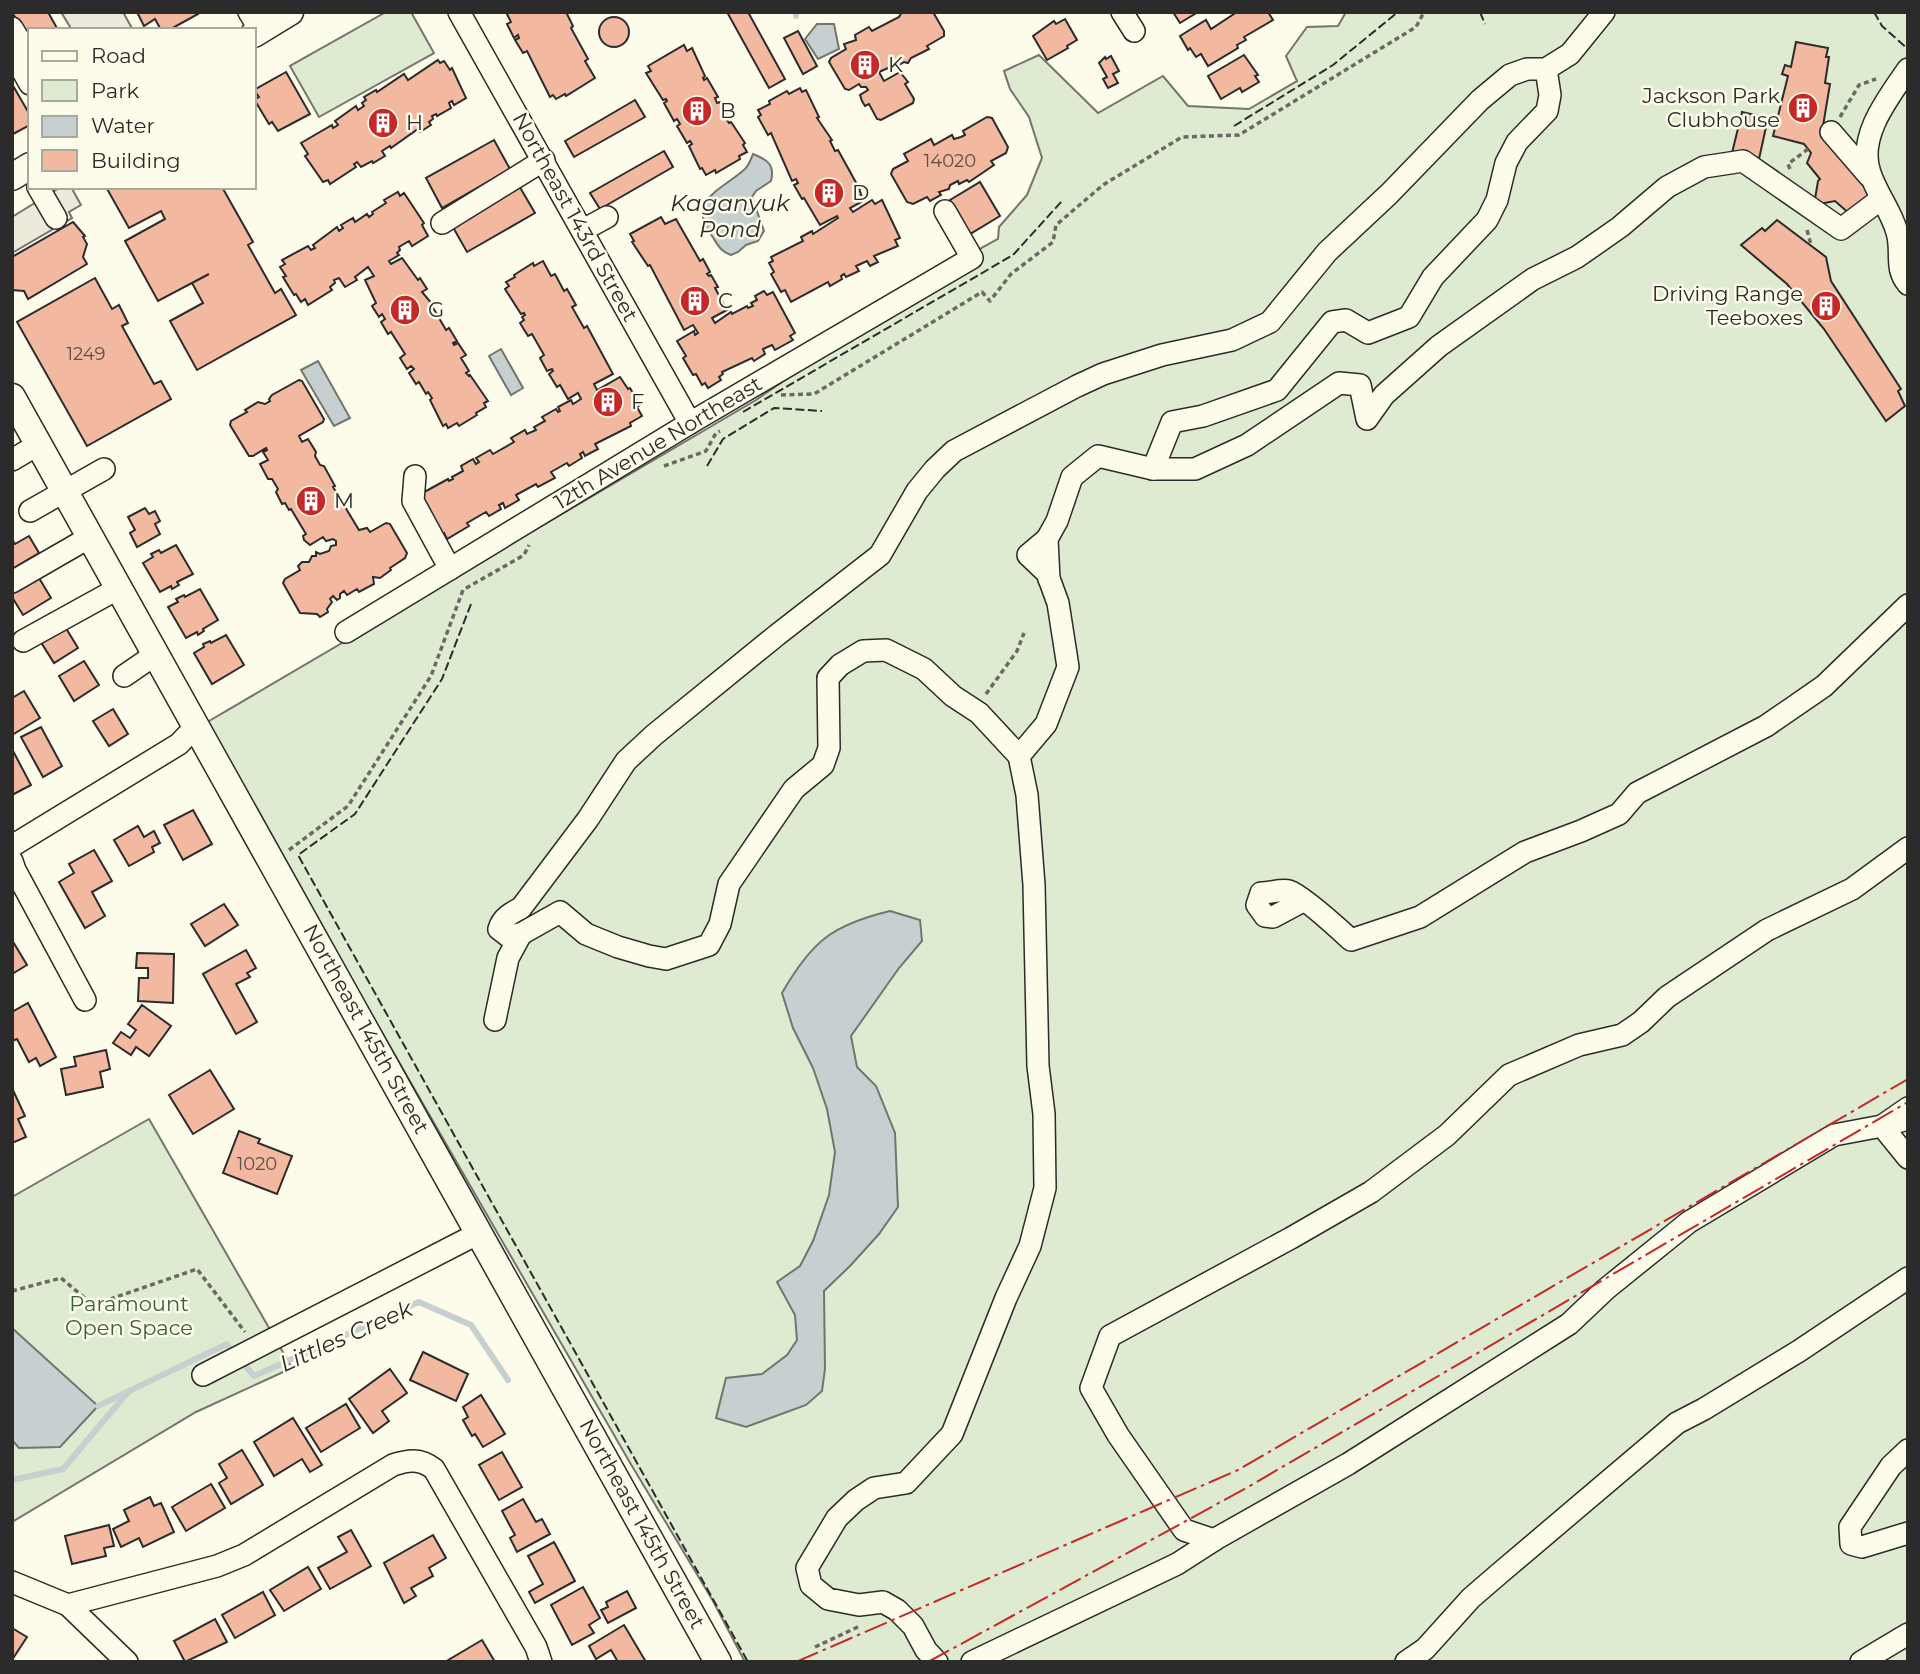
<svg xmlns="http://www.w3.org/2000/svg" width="1920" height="1674" viewBox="0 0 1920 1674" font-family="Montserrat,sans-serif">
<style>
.green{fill:#deebd1;stroke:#74746e;stroke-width:2}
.parking{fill:#eceadb;stroke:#74746e;stroke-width:2}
.water{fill:#c7d0d0;stroke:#74746e;stroke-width:2}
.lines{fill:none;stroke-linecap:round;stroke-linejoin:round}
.stream{stroke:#c7d0d0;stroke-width:6}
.building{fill:#f2b8a0;stroke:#2b2b2b;stroke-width:2}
.minor-casing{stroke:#2b2b2b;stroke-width:24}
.major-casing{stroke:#2b2b2b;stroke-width:29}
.path{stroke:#6a6964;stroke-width:3.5;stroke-dasharray:5 3.5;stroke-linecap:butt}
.minor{stroke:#fdfbea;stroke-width:21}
.major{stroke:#fdfbea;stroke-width:26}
.fence{stroke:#2b2b2b;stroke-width:2;stroke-dasharray:9 3.5;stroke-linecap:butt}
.power{stroke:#c62828;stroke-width:2;stroke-dasharray:24 5 3.5 5;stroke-linecap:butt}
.labels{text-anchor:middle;stroke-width:5;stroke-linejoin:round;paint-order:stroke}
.number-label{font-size:18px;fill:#5d4e48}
.poi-label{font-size:21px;fill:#2b2b2b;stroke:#fdfbea;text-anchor:start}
.street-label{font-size:21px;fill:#2b2b2b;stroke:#fdfbea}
.park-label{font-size:21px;fill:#34623c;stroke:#fdfbea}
.water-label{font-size:23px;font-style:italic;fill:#2b2b2b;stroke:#fdfbea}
</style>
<rect width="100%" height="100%" fill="#fdfbea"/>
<g class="green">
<polygon points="386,12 411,12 434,53 319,117 290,66"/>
<polygon points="1346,12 1908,12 1908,1662 745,1662 713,1601 629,1461 204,724 756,400 965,257 998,239 999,227 1027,195 1042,158 1029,117 1010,89 1004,71 1039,55 1098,113 1163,76 1188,106 1249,109 1297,81 1286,56 1307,27 1338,26"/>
<polygon points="149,1119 292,1368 196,1412 12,1522 12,1197"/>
</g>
<g class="parking">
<polygon points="61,12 123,12 133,30 72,30"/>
<polygon points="61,187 71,187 81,205 69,212 72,218 12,253 12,217"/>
</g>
<g class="water">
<polygon points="817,24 834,24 839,49 818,59 805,39"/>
<path d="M753 154C768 160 775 165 771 181L756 191 752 197 764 231 758 241 746 245 738 252 731 255C720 251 718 245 712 236 685 200 722 190 745 169 749 165 751 159 753 154Z"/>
<polygon points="501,349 523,388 511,395 489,356"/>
<polygon points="318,361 350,418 334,426 301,370"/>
<path d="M890 911 920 920 922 941 899 968 851 1036 857 1067 876 1086 895 1133 898 1207 879 1234 850 1266 824 1291 825 1369 822 1391 806 1405 746 1427 716 1418 726 1378 762 1374 787 1355 797 1340 795 1315 777 1282 800 1266 813 1241 829 1195 835 1152 827 1109 813 1068 793 1028 782 993C812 941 832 925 890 911Z"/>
<polygon points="12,1328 98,1406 60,1447 19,1448 12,1440"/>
</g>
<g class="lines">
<g class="stream">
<polyline points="796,16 796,12"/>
<polyline points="242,1362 254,1376 419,1302 471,1325 508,1380"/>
<polyline points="98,1406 227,1344 230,1348"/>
<polyline points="12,1480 63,1469 128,1392"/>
</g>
</g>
<g class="building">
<polygon points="12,12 48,12 58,30 30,30 30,43"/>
<polygon points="137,12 197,12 198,14 169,30 161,30 155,19 144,26"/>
<polygon points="506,12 566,12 573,26 571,28 588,59 585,61 595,78 566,96 565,94 556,99 553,95 550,97 527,51 523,53 515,40 519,38 518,35 514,38 507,24 511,22"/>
<polygon points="727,12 748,12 785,79 769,88"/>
<polygon points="902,12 933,12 944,31 944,36 927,46 929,49 911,58 908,63 904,62 890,71 888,68 879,72 884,81 900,72 908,82 905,84 914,99 913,103 881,120 877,119 869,104 865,106 862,101 860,95 868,90 866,87 861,87 859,84 849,90 845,89 829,62 831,58 846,49 844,44 856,40 855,35 869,27 872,31 899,17"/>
<polygon points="1173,12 1198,12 1180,23"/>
<polygon points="1268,12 1273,20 1244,37 1246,40 1237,45 1238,48 1208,66 1201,54 1196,57 1190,48 1188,50 1180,36 1206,20 1211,29 1237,12"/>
<circle cx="614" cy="32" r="15"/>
<polygon points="1065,19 1077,40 1067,46 1068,48 1047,60 1033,36 1054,21 1056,24"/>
<polygon points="798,31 817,66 803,74 784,38"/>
<polygon points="1796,42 1828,48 1826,57 1829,57 1825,83 1830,84 1822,132 1875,195 1851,215 1835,201 1814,205 1818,181 1820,179 1807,163 1811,153 1804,144 1773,136 1788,76 1782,74 1785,65 1791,67"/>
<polygon points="684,45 687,51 692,48 705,76 703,78 704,80 707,78 718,97 715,98 717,103 720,102 729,119 727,120 729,123 731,122 745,143 743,145 747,152 739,156 740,159 716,173 715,170 706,175 702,168 700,169 689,146 692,144 690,141 687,143 677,126 680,124 677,119 674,121 664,103 667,101 666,99 663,100 646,73 651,71 648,66"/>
<polygon points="1244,55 1258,75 1255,76 1259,82 1242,92 1240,88 1221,99 1208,76"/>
<polygon points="1111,56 1119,71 1113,74 1118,83 1108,88 1103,79 1107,77 1099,63 1105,57 1106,59"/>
<polygon points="438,60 440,63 444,61 450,70 452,68 466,98 454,105 452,101 449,103 451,108 437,116 436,114 432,116 433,119 429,122 431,125 420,132 418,129 391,148 390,146 382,151 385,156 373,163 372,161 361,167 357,162 354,164 356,167 330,184 328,180 323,182 305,156 308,154 301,143 332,125 333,128 338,125 335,121 356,106 358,110 364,106 362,103 366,100 364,97 376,90 377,92 404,74 408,80"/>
<polygon points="286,72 310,114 278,131 272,122 269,124 254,99 259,97 254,90"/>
<polygon points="12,84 30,115 30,125 13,134"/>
<polygon points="800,88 802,92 806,90 819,117 817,118 832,140 830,141 835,151 838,150 859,188 863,201 850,208 853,212 872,200 875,204 882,200 900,238 895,240 898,246 874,256 878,262 870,266 867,261 856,266 859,271 846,277 844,274 841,276 842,279 830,286 828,282 791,302 785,290 781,292 771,274 774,272 769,263 773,261 771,257 803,241 801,237 812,231 813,234 838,218 837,216 820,225 804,198 802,199 794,185 798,183 796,179 792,181 771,133 768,135 758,117 761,115 758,110 770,104 769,101 787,91 789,94"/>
<polygon points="635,100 645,117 574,157 565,141"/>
<polygon points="1742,112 1768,118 1759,159 1732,153"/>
<polygon points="987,117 992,118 1008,147 1006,153 991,161 994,165 969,182 967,180 959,184 958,181 950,185 949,189 939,192 941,195 930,201 927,197 913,204 907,202 891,174 893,169 908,161 904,154 931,139 934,145 952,135 954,139 961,137 965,135 963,131"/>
<polygon points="494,140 510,169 442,208 426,178"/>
<polygon points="664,151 673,167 600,209 590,193"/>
<polygon points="980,182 1000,216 970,234 950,200"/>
<polygon points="518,184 535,213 467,252 450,222"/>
<polygon points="106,187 222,187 253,242 248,245 275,293 281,289 296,315 197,370 170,321 203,303 192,283 209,274 158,301 125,241 165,219 161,211 129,228"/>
<polygon points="398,192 400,196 404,193 424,223 422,225 428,236 412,246 409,241 399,247 400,250 397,253 399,255 389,261 391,264 402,258 418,280 420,278 427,289 422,292 433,305 432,306 446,330 449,328 457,341 453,343 454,345 458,343 466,355 461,358 469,371 466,373 469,376 470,375 488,401 484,403 486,407 476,413 477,415 459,426 457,423 448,428 446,424 443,426 430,400 432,398 428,392 426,394 419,382 416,384 409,373 414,369 411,366 407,369 400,358 405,354 391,332 388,334 381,322 385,319 382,314 379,317 372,306 376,303 365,280 374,276 368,267 355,277 357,280 345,287 339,278 334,280 335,283 330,287 332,290 308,305 305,299 301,302 296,294 294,295 283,277 286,276 280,267 285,264 282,260 308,246 311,250 315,248 313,245 337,227 339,231 343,228 341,225 353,218 355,222 367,214 369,217 373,214 372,212 386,203 384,200"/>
<polygon points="661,217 665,224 676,219 700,261 703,259 710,272 707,274 709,276 711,275 718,287 715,288 727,310 712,318 715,323 731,312 732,314 747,306 748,308 753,306 751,303 757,300 755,296 764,291 767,295 773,292 795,333 790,336 793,340 775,350 772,345 763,349 765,354 754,361 752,358 722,372 723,374 719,377 721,380 708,388 705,383 702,385 696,374 693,375 683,358 686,356 677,341 694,331 695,335 698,333 693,325 684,330 650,265 648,266 632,242 634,241 630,234"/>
<polygon points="1777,220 1826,257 1831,281 1901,389 1898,391 1905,406 1886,421 1824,329 1787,284 1741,245 1762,228 1765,231"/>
<polygon points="73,222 85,236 83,237 87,244 83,257 87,264 28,299 24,291 12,290 12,257"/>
<polygon points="543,261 551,276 555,274 564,291 567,289 576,305 572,307 584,328 587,326 613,374 594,384 597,390 620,377 628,389 630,388 640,405 637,407 642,416 630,423 631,426 595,444 598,449 585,456 583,452 580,454 582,458 569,466 567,463 551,472 555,478 538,487 536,484 516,495 519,500 505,508 503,503 499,505 501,509 489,516 486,512 467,523 469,526 447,539 444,533 440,536 417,496 448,479 449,481 453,479 452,477 463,471 461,466 473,459 476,464 479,462 476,458 490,450 493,454 514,442 511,438 525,430 527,434 536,430 534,427 545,421 542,417 556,409 558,412 560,411 558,407 571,400 573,404 581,399 578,393 568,399 560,385 557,387 549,374 553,371 552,369 547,371 540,358 544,355 532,334 528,336 520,323 524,320 522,317 525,315 524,313 521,314 505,289 509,286 506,282 515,277 514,275 533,263 534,266"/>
<polygon points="95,278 112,309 119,305 128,323 122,326 154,384 161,381 171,399 87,446 17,322"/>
<polygon points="299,380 302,381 324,419 323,422 299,436 302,442 308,439 316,452 315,456 320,465 324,466 335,486 333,487 359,530 367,528 370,532 386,523 390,524 407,553 405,558 390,568 391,570 380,578 373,577 374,584 359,592 357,589 347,595 344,591 340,594 340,598 337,600 333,596 330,599 332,602 327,609 328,612 320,617 317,614 300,613 283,583 285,579 300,570 298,566 302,562 309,562 312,556 316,556 316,552 320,554 329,551 331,546 336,545 336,541 333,539 326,541 323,537 310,545 304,540 303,536 306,534 291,509 289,510 285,503 282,504 276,492 278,489 272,479 268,479 260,464 268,460 263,452 267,450 266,448 253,456 249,456 230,425 231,421 247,412 245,410 258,402 265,404 270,401 269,399 272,395"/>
<polygon points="145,508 149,514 155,511 160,521 155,524 160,534 137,547 130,533 135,530 128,517"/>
<polygon points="29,536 39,553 12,569 12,539 15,544"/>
<polygon points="176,545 193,574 177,582 179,585 172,589 171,586 160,592 143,563 153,557 151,554 159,550 161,553"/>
<polygon points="36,573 51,598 23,615 12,597 12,587"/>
<polygon points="200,589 218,620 203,629 204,631 198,635 197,632 186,638 168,607 178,602 176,599 184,595 185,597"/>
<polygon points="64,625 78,648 54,663 39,639"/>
<polygon points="226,635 244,665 212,684 194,653 204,647 203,644 210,641 211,643"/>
<polygon points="84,661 99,685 74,701 59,676"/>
<polygon points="24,691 40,718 12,735 12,698"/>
<polygon points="113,709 128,734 109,746 93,721"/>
<polygon points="41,727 62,766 43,777 21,737"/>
<polygon points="12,749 31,785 12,795"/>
<polygon points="193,810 212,844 183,860 164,825"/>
<polygon points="138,826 144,837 154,831 160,843 152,847 154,852 129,866 114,840"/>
<polygon points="94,850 112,881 92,892 105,916 85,928 59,882 74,873 69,864"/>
<polygon points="224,904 238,925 205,946 191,924"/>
<polygon points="12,940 27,965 12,974"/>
<polygon points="246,950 256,968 247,973 250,977 236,984 257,1022 236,1034 203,974"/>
<polygon points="137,953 174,954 173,1003 138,1001 139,978 148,978 148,968 136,968"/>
<polygon points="28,1003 56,1057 40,1066 36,1058 29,1062 17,1039 12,1041 12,1012"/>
<polygon points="142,1005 171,1026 149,1056 136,1047 131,1055 113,1043 121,1032 130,1038 136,1030 128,1024"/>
<polygon points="106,1050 110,1069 100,1072 103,1087 66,1095 61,1069 76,1066 74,1057"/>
<polygon points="210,1070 234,1109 193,1134 169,1095"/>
<polygon points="12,1088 25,1116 18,1119 26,1137 12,1143"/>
<polygon points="239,1131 260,1139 258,1143 292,1156 277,1194 223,1173"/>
<polygon points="423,1352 468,1374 456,1401 410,1380"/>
<polygon points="390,1369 407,1393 382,1411 389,1421 373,1433 349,1399"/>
<polygon points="481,1395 505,1434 483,1447 475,1434 472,1436 463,1420 468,1417 463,1407"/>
<polygon points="346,1404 360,1428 321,1452 306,1428"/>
<polygon points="293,1418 322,1465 310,1472 302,1459 274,1476 254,1442"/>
<polygon points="242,1450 263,1485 231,1504 219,1483 227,1478 219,1464"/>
<polygon points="502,1452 522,1487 499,1500 479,1465"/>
<polygon points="211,1484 225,1508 186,1531 172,1507"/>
<polygon points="150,1497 154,1506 161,1503 174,1532 143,1547 139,1538 121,1547 113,1529 129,1521 124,1510"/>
<polygon points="523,1499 536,1522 542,1519 550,1534 517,1552 510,1538 515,1535 502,1511"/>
<polygon points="109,1525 114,1546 104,1548 106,1556 72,1564 65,1536"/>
<polygon points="351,1530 371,1566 330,1589 318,1568 347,1552 338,1537"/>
<polygon points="433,1535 446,1558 429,1568 433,1576 411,1588 416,1596 404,1603 384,1563"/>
<polygon points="554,1542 575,1581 535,1603 529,1592 543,1584 528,1556"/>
<polygon points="308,1567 321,1589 284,1611 270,1590"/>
<polygon points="583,1587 600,1618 589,1625 594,1633 572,1645 551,1605"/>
<polygon points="627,1591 636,1608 608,1623 601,1610 608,1607 606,1602"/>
<polygon points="263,1592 275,1615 235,1638 222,1615"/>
<polygon points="215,1619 227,1642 185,1662 174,1641"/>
<polygon points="624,1625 646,1662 618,1662 611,1650 596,1659 589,1646"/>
<polygon points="12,1628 27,1637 12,1660"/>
<polygon points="482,1640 495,1662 445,1662"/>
</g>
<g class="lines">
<g class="minor-casing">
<g id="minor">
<polyline points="249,12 260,30"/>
<polyline points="459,12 690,423"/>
<polyline points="1122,12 1134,31"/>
<polyline points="12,28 30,57"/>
<polyline points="12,52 30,84"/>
<path d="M1908 69C1888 98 1857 137 1870 173 1877 194 1891 211 1897 232 1903 252 1894 268 1908 284"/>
<polyline points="1831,132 1869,176"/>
<polyline points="38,187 56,218"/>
<polyline points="442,223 544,160"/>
<polyline points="583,230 607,217"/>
<polyline points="12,460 39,444"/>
<polyline points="1153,469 1172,422 1203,416 1277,390 1332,322 1346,320 1368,333 1409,317 1433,277 1487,220 1497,200 1506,163 1517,142 1547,111 1550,95 1546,69"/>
<polyline points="415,476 413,501 450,569"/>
<polyline points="30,511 104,469"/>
<polyline points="1049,579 1047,539 1057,521 1072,477 1098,456 1153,469 1195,469 1247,445 1339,383 1360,385 1367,419 1384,395 1439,346 1533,279 1577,257 1620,227 1667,187 1704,167 1743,161 1841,229 1881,199"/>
<polyline points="12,582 90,537"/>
<polyline points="346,632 690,423 972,258 945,211"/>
<polyline points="23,641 119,588"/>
<polyline points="124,676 156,654"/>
<polyline points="1019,756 1046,724 1068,667 1058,603 1047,573 1028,555 1047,539"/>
<polyline points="12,846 179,744 196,726"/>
<polyline points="12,861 15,870 85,1000"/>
<path d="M1303 901 1273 917 1265 916 1257 905 1261 893C1269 893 1282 889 1289 891 1302 895 1339 929 1351 940L1420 917 1525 852 1581 831 1619 814 1637 793 1766 726 1824 686 1908 605"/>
<polyline points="495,1020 508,958 521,934"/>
<polyline points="1908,1108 1882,1126 1908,1119"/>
<polyline points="203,1375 479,1233"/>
<polyline points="1908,1450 1891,1466 1850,1527 1851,1544 1862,1547 1908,1533"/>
<polyline points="1214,1540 1184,1530 1118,1435 1091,1388 1110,1336 1291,1238 1371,1192 1447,1135 1509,1075 1579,1045 1622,1035 1641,1022 1667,997 1767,930 1852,889 1908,848"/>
<polyline points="12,1582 68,1605 127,1662"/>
<path d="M68 1605 217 1566 244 1555 393 1465C408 1460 420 1458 434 1469L536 1647 541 1662"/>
<path d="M937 1662 926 1650 913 1626 897 1610 883 1602 859 1605 828 1599 811 1585 807 1568 837 1518 856 1500 874 1488 906 1483 952 1434 1006 1298 1030 1246 1045 1188 1044 1114 1038 1066 1034 885 1027 795 1019 756 979 713 953 696 924 669 886 650 863 651 840 665 828 678 829 748 823 765 794 789 729 884 720 924 709 945 666 959 649 956 618 947 586 934 560 912 521 934 508 936 499 929C502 918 511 913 521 908L588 819 626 761 654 735 777 635 880 555 917 491 935 469 954 451 1077 386 1103 374 1162 355 1232 340 1270 322 1327 252 1389 194 1480 100 1510 75 1527 69H1546L1570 54 1604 12"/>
<polyline points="972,1662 1177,1564 1219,1537 1348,1464 1569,1324 1606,1289 1689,1222 1834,1135 1882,1126 1908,1158"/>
<polyline points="1406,1662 1425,1649 1471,1598 1500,1573 1677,1423 1704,1409 1799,1351 1908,1278"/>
<polyline points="1861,1662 1908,1634"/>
</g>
</g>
<g class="major-casing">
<g id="major">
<polyline points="254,34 290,12"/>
<polyline points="12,177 30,166"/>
<polyline points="12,397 718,1662"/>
</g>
</g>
<g class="path">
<polyline points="1840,117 1859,85 1876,79"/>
<polyline points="1790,169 1788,164 1808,149"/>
<polyline points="1807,230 1811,245"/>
<polyline points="781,395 814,394 982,292 990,301 1011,274 1053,242 1056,225 1103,185 1182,137 1239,135 1416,27 1424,12"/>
<polyline points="664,466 706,451 716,433 720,431"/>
<polyline points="986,694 1017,651 1024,633"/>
<polyline points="289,850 348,806 431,676 463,590 524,555 529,545"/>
<polyline points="12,1291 61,1278 93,1305 197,1269 245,1332"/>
<polyline points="815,1647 860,1626"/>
</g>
<use href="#minor" class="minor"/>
<use href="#major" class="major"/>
<g class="fence">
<polyline points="1480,12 1485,24"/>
<polyline points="1874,12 1882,26 1908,49"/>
<polyline points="1234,126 1333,65 1398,12"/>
<polyline points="743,412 1013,255 1062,201"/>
<polyline points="707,466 723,439 774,408 822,411"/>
<polyline points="471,604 442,679 355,814 298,855 748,1662"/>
</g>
<g class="power">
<polyline points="796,1662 1238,1470 1908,1079"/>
<polyline points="928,1662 1248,1487 1908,1102"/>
</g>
</g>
<defs>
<g id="building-disc" transform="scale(1.575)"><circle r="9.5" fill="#c62828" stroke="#fdfbea"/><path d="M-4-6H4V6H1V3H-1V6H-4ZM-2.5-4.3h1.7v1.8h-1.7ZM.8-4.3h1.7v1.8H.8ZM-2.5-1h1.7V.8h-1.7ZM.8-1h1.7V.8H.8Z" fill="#fff"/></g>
</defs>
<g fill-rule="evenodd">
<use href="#building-disc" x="865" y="65"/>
<use href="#building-disc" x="1803" y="108"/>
<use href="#building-disc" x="697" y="111"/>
<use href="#building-disc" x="383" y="123"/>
<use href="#building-disc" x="829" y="193"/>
<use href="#building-disc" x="695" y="301"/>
<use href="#building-disc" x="1826" y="306"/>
<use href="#building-disc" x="405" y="310"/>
<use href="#building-disc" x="608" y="402"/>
<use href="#building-disc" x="311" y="501"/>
</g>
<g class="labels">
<g class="number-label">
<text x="950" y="167">14020</text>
<text x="86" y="360">1249</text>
<text x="257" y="1170">1020</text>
</g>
<g class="poi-label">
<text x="888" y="72">K</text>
<text x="1780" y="103" text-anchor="end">Jackson Park<tspan x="1780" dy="24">Clubhouse</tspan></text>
<text x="720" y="118">B</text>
<text x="406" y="130">H</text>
<text x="852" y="200">D</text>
<text x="1803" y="301" text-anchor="end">Driving Range<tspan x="1803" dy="24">Teeboxes</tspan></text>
<text x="718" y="308">C</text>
<text x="428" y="317">G</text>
<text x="631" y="409">F</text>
<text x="334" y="508">M</text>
</g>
<g class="street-label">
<text transform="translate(575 217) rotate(61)" y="7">Northeast 143rd Street</text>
<text transform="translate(658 443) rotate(-31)" y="7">12th Avenue Northeast</text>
<text transform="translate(366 1029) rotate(61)" y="7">Northeast 145th Street</text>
<text transform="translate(642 1524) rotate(61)" y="7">Northeast 145th Street</text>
</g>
<g class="park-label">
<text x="129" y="1311">Paramount<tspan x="129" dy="24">Open Space</tspan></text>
</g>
<g class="water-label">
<text x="730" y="211">Kaganyuk<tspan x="730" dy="26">Pond</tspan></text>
<text transform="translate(346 1336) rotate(-24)" y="8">Littles Creek</text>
</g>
</g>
<rect width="1920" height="1674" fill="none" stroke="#2b2b2b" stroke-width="28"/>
<rect x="28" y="28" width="228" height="161" fill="#fdfbea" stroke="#a9a89e" stroke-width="2"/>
<rect x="42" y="51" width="35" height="10" fill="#fdfbea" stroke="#a9a89e" stroke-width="2"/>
<text x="91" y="63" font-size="21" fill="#2b2b2b">Road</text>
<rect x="42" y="80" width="35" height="21" fill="#deebd1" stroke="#a9a89e" stroke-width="2"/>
<text x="91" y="98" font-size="21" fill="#2b2b2b">Park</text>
<rect x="42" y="116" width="35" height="21" fill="#c7d0d0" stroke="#a9a89e" stroke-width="2"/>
<text x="91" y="133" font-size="21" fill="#2b2b2b">Water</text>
<rect x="42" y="150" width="35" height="21" fill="#f2b8a0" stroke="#a9a89e" stroke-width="2"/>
<text x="91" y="168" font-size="21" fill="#2b2b2b">Building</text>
</svg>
